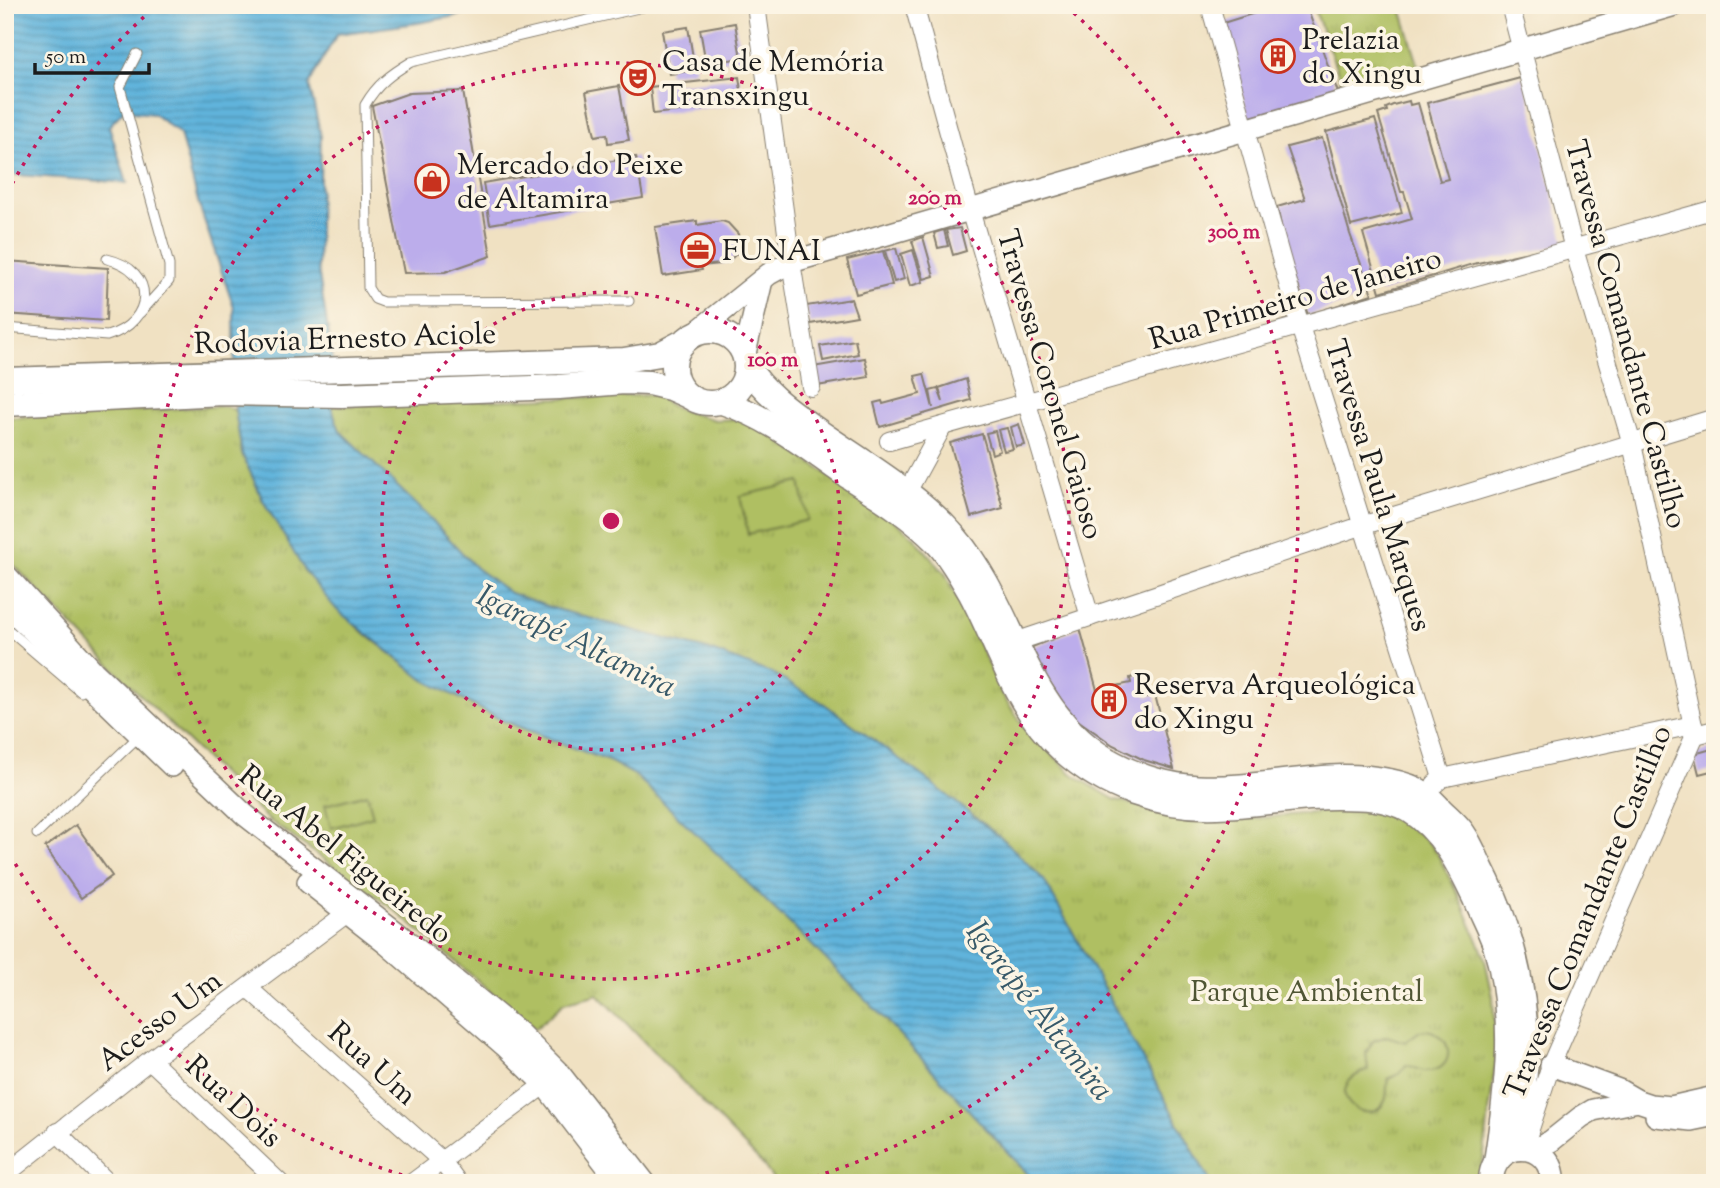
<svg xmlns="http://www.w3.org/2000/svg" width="1720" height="1188" viewBox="0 0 1720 1188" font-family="'Sorts Mill Goudy',serif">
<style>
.grass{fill:url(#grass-tufts);stroke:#666e3f;stroke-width:2}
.pitch{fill:#afbf62;stroke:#666e3f;stroke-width:2}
.water{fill:url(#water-rules);stroke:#3e687c;stroke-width:2}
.building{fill:#bcadeb}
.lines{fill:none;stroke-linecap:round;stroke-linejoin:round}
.service-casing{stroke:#867e6f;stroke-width:11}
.minor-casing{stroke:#867e6f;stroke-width:20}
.tertiary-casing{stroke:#867e6f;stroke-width:24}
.secondary-casing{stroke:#867e6f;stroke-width:27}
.service{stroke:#fff;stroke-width:9}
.minor{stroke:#fff;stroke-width:18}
.tertiary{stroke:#fff;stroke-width:21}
.secondary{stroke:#fff;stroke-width:24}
.ring{fill:none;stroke:#c2185b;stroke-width:3.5;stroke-dasharray:3.5 7}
.labels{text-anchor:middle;stroke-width:7;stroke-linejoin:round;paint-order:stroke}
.poi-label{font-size:30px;fill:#1c1c1c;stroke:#fcf5e5;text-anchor:start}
.street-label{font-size:30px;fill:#1c1c1c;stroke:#fcf5e5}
.park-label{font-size:30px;fill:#4f5534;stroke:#fcf5e5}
.water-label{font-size:32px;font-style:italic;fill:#375969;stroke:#fcf5e5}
.centre{fill:#c2185b;stroke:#fcf5e5;stroke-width:3.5}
.ring-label{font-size:21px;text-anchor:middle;font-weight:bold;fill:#c2185b;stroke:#fcf5e5;stroke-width:7;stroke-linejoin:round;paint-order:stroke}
</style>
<defs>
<pattern id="grass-tufts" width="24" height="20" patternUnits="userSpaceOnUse" patternTransform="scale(1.75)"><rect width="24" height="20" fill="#afbf62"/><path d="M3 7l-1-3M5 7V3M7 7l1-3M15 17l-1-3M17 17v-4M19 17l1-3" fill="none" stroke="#96a454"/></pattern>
<pattern id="water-rules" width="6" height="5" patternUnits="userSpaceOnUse" patternTransform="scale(1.75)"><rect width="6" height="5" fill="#60b4dc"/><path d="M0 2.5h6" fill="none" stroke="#4e92b2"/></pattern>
</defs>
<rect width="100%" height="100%" fill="#fcf5e5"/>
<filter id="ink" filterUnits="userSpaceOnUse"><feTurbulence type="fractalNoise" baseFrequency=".0143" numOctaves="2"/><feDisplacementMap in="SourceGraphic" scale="14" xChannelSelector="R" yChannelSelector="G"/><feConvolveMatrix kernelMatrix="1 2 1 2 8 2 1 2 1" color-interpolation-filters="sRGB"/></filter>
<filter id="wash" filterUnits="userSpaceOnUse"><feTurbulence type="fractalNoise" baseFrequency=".00686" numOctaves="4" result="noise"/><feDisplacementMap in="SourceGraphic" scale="28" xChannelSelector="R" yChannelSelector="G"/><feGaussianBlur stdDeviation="1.57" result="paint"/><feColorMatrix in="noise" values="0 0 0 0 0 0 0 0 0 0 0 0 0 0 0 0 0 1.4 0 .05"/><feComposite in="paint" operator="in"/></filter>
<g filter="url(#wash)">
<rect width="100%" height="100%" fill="#f0e1c2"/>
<g class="grass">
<polygon points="1313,5 1400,5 1419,68 1344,89"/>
<polygon points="654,395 675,408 697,415 715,420 738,419 759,427 884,513 913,536 946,575 1005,699 1024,726 1072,774 1114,799 1169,815 1204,820 1259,818 1352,809 1387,815 1412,827 1435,849 1459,896 1484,955 1493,997 1496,1059 1480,1183 1211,1183 1044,880 1005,841 925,778 823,703 773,674 714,652 552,608 510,593 476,568 427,515 340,431 331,406"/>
<polygon points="225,406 235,410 242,454 264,502 306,573 359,629 424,680 504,721 611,762 635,775 807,940 887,1021 1036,1183 776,1183 764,1166 598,994 564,1003 535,1029 392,908 266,818 118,673 5,556 5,418"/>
</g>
<g class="pitch">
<polygon points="800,482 808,520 748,534 740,496"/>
<polygon points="367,794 373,816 331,828 325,805"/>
<path d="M1427 1030C1455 1035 1455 1071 1428 1071 1420 1072 1414 1066 1406 1065L1399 1074 1388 1079C1386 1087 1388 1094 1385 1101 1368 1134 1315 1088 1368 1070L1366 1053 1373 1041 1387 1036 1405 1042 1420 1031Z"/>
</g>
<polygon class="water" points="5,5 514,5 418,23 337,34 309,84 321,136 318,269 332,355 331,406 340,431 427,515 476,568 510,593 552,608 714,652 773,674 823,703 925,778 1005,841 1044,880 1211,1183 1036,1183 887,1021 807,940 635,775 611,762 504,721 424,680 337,610 306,573 264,502 242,454 235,410 234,308 199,205 180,134 154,114 123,111 109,126 127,183 5,174"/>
<g id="blocks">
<g class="building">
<polygon points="1281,5 1306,5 1340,98 1250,125 1223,23"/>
<polygon points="735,23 741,58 706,64 700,29"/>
<polygon points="688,27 695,70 669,74 662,31"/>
<polygon points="739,77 743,104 653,114 650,87"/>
<polygon points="1524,77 1565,244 1473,264 1380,292 1363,233 1412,219 1404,192 1401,192 1378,114 1387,111 1386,108 1393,105 1409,101 1410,105 1418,103 1440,181 1448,179 1427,103"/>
<polygon points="619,86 629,140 608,143 607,134 595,136 586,92"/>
<polygon points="463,91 491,256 445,272 404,273 372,106 409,93"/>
<polygon points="1375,119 1402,213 1351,226 1326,132"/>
<polygon points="1322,138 1350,234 1372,294 1308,315 1287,252 1277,207 1305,199 1287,147"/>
<polygon points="636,157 643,198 490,224 483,183"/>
<polygon points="697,221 697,225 722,221 728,223 738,234 739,241 737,253 728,262 721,264 701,266 702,270 663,276 655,227"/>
<polygon points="960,228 966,251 953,255 946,230"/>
<polygon points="944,230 948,246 938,248 934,233"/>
<polygon points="923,237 934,276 924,279 912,241"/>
<polygon points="896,248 904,279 894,282 885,251"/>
<polygon points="913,250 923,282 910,286 901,254"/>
<polygon points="883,251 892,285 856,294 847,260"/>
<polygon points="5,261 108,268 106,321 5,314"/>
<polygon points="851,299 857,316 810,324 806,306"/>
<polygon points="855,340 858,354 823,361 820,346"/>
<polygon points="865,358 869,377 817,386 813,367"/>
<polygon points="924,374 933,408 930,391 938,389 943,402 939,388 966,379 971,400 880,427 874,403 882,401 883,404 920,394 915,376"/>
<polygon points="1019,424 1025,445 1016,447 1011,427"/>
<polygon points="1007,428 1013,449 1004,451 998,430"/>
<polygon points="995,431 1000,451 992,454 986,433"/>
<polygon points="982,434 1003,508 971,517 950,443"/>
<polygon points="1080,628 1097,690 1131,683 1130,678 1140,675 1147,697 1155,695 1174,769 1144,760 1113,745 1079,721 1064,704 1040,666 1032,647"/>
<polygon points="1715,748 1715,770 1699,774 1694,754"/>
<polygon points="76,825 112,876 81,898 45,847"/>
</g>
</g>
</g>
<g filter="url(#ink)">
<use href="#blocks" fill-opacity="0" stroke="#867e6f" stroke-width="2"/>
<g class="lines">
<g class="service-casing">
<g id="service">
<polyline points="137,54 120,87 169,265 169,281 140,313"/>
<path d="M629 301 383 302 375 299 368 288 365 105C377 84 391 74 411 62L651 5"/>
<path d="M5 328 107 336C155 322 157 270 107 259"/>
<polyline points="5,627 81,692"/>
<polyline points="37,834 139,736"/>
</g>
</g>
<g class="minor-casing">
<g id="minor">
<polyline points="756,5 791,262 811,387"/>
<polyline points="914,5 970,210 1090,617"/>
<polyline points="1210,5 1300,326 1442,778"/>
<polyline points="1510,5 1574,249 1632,444 1695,735 1551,1065 1526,1141"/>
<polyline points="889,441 1715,209"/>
<polyline points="907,492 943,426"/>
<polyline points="1015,642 1361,526 1715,418"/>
<polyline points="1695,735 1715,730"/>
<polyline points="1435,784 1442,778 1693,725"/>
<polyline points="248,988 442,1161 458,1183"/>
<polyline points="150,1060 280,1183"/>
<polyline points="57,1132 108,1183"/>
<polyline points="5,1175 150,1060 358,905"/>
<polyline points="412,1183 553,1078"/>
</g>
</g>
<g class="tertiary-casing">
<g id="tertiary">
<polyline points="693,335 769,274 791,262 1675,5"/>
<polyline points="745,353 762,280"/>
<polyline points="5,574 94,672 245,815 396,932 518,1032 559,1073 645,1183"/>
<polyline points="5,604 172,766"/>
<polyline points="308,882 387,944 505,1046 544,1084 620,1183"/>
<polyline points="1551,1065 1619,1090 1638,1101"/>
<polyline points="1656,1116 1691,1120 1715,1115"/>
<polyline points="1534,1150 1551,1141 1581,1117 1593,1110 1638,1101 1650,1105 1671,1107 1715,1097"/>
</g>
</g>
<g class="secondary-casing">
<g id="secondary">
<circle cx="710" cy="367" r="36"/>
<path d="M747 366C766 396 793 413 821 433 867 465 918 494 955 537 1017 609 1024 717 1115 764 1196 807 1260 779 1343 777 1368 777 1401 780 1423 793 1430 797 1436 805 1441 810 1448 817 1457 824 1463 833 1470 843 1475 855 1480 866 1509 922 1524 979 1526 1041 1527 1077 1519 1112 1519 1148"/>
<polyline points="5,380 624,360 660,354 683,342"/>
<path d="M722 402C769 417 806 447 846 475 877 495 910 515 936 542 950 556 961 577 971 594 1000 648 1015 708 1062 750 1104 788 1160 808 1217 806 1257 805 1296 797 1336 797 1361 797 1386 797 1409 810 1442 830 1459 865 1475 899 1481 914 1490 930 1495 945 1517 1015 1507 1091 1496 1162"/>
<polyline points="5,404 223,393 342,395 559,387 624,382 649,383 670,388 688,396"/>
<path d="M1491 1183C1490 1137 1553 1136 1553 1183"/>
</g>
</g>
<use href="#service" class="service"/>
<use href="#minor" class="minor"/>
<use href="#tertiary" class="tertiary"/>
<use href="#secondary" class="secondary"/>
</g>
</g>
<g class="ring">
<circle cx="611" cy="521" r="229"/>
<circle cx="611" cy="521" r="458"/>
<path d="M422 1181A687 687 0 0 1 7 849M7 193A687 687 0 0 1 156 6M1066 6A687 687 0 0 1 800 1181"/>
</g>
<defs>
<g id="building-ring" transform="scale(1.75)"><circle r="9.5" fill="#fcf5e5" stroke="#c8321e" stroke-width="1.5"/><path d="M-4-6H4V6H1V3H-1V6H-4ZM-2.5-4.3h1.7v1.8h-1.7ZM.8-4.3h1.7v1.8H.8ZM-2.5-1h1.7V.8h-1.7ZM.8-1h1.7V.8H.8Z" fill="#c8321e"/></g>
<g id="theatre-ring" transform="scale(1.75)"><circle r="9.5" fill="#fcf5e5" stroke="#c8321e" stroke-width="1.5"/><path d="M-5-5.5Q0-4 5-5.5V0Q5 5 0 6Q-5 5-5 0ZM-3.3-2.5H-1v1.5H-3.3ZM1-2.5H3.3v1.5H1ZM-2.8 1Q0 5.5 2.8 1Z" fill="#c8321e"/></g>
<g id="shop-ring" transform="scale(1.75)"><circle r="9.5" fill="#fcf5e5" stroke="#c8321e" stroke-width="1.5"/><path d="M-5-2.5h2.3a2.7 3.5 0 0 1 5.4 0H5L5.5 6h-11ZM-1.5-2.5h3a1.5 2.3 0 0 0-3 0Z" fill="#c8321e"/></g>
<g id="office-ring" transform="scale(1.75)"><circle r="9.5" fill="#fcf5e5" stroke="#c8321e" stroke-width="1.5"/><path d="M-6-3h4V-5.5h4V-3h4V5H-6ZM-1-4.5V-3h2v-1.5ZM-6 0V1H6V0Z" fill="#c8321e"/></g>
</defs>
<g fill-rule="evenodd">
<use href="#building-ring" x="1278" y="56"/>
<use href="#theatre-ring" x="638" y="78"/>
<use href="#shop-ring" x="432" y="181"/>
<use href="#office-ring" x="698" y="250"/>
<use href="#building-ring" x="1109" y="701"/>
</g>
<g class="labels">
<g class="poi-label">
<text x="1302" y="49">Prelazia<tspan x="1302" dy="34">do Xingu</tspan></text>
<text x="662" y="71">Casa de Memória<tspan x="662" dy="34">Transxingu</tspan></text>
<text x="457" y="174">Mercado do Peixe<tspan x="457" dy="34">de Altamira</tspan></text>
<text x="722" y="260">FUNAI</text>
<text x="1134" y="694">Reserva Arqueológica<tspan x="1134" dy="34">do Xingu</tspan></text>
</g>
<g class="street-label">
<text transform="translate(1295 298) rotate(-16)" y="10">Rua Primeiro de Janeiro</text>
<text transform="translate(1627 334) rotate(75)" y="10">Travessa Comandante Castilho</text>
<text transform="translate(345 338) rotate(-2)" y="10">Rodovia Ernesto Aciole</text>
<text transform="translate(1051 384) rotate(74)" y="10">Travessa Coronel Gaioso</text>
<text transform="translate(1379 485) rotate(73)" y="10">Travessa Paula Marques</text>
<text transform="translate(346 854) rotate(39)" y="10">Rua Abel Figueiredo</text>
<text transform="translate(1587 912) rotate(-68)" y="10">Travessa Comandante Castilho</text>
<text transform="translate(159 1020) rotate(-37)" y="10">Acesso Um</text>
<text transform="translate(373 1063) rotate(42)" y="10">Rua Um</text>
<text transform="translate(234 1101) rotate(43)" y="10">Rua Dois</text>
</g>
<g class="park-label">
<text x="1307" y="1001">Parque Ambiental</text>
</g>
<g class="water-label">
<text transform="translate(577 640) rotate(26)" y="11">Igarapé Altamira</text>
<text transform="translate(1041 1010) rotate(52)" y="11">Igarapé Altamira</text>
</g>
</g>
<circle cx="611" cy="521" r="10" class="centre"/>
<g class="ring-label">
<text x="935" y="204">200 m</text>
<text x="1234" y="238">300 m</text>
<text x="773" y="366">100 m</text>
</g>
<rect width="1720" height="1188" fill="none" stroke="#fcf5e5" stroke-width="28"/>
<path d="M35 63v10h114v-10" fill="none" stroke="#1c1c1c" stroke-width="3.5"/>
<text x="46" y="63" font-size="21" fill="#1c1c1c" stroke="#fcf5e5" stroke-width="5" paint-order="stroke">50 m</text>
</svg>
